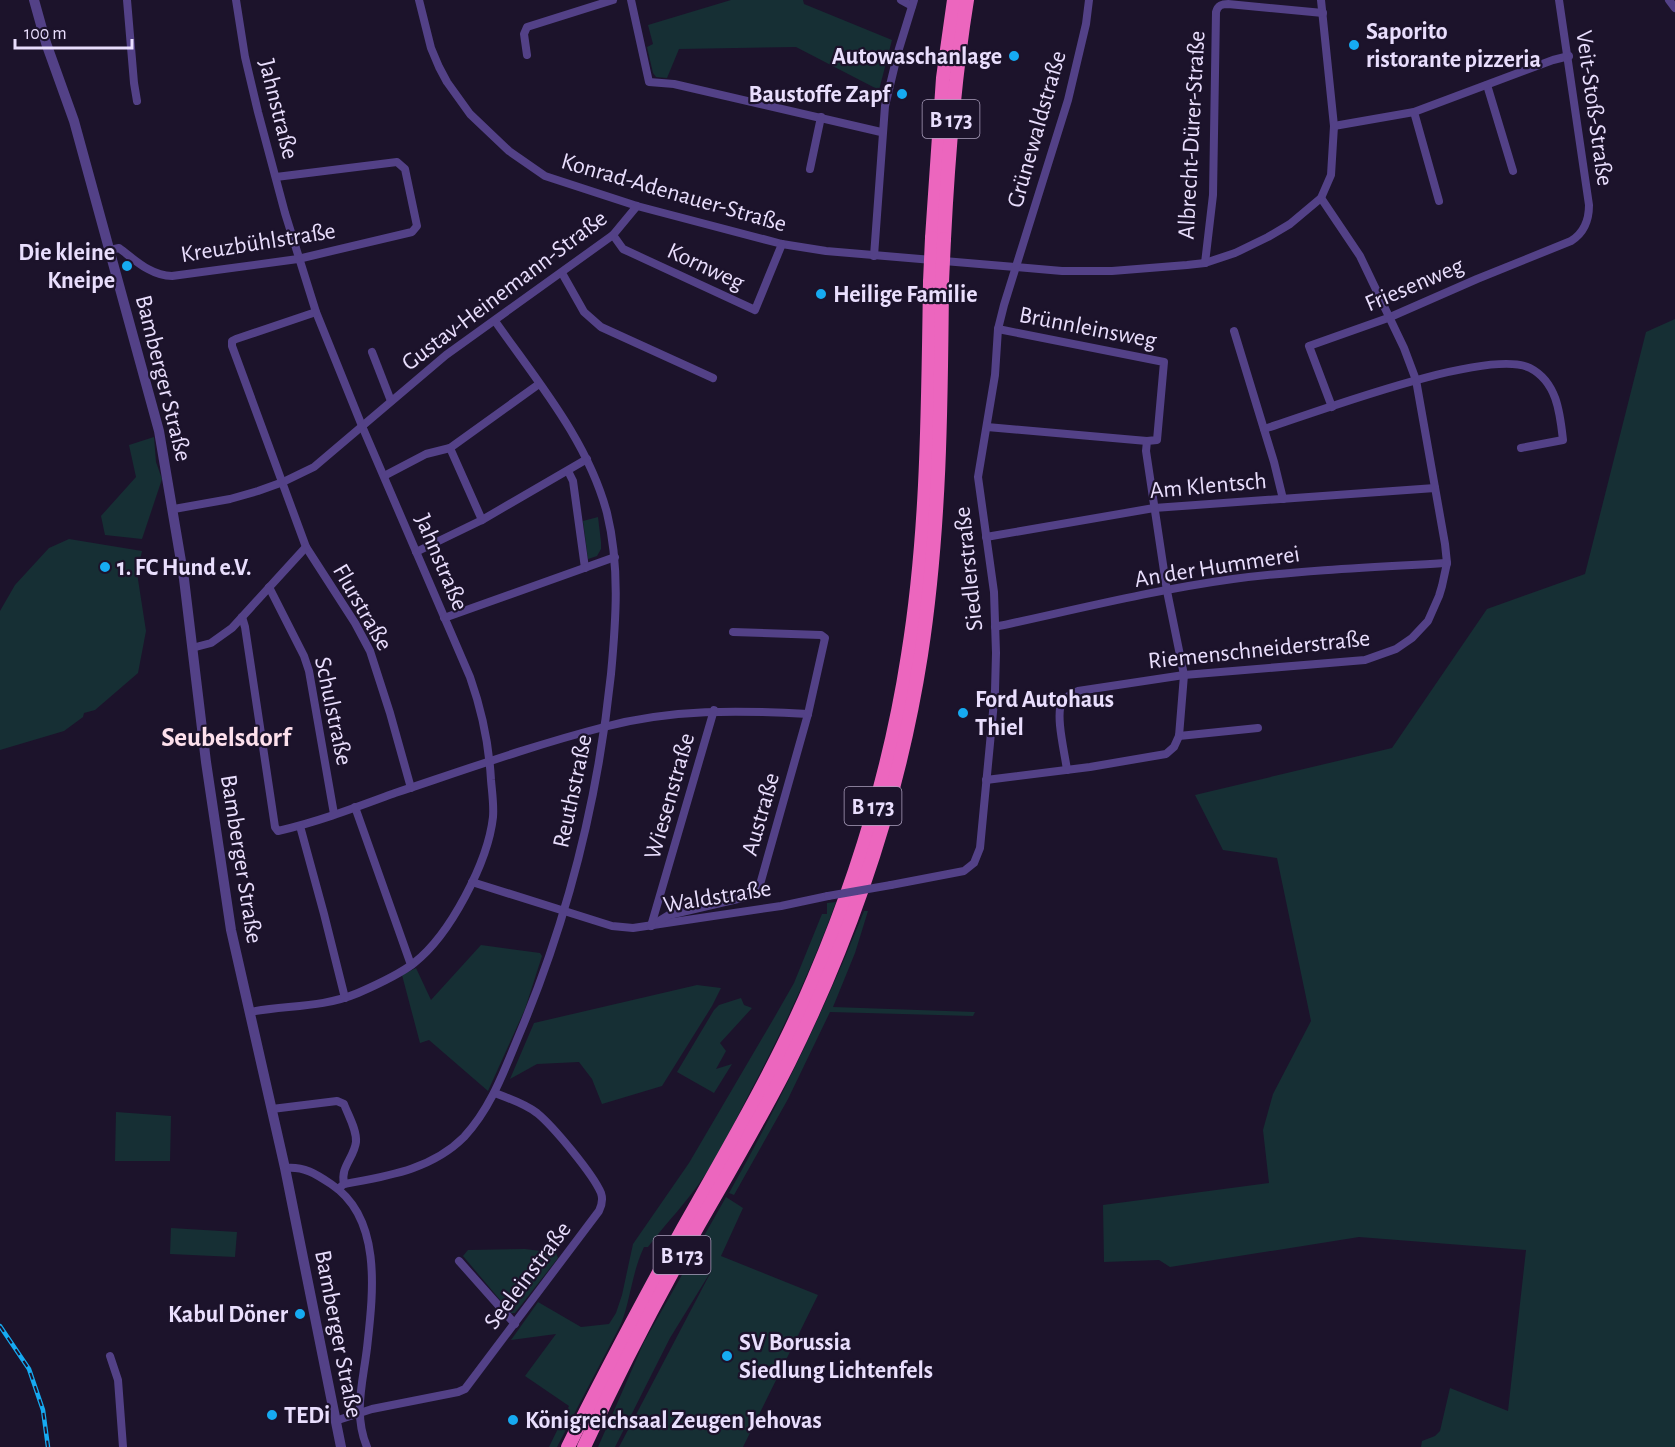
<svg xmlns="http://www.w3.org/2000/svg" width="1675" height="1447" viewBox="0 0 1675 1447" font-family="'Alegreya Sans',sans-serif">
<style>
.green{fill:#162f34}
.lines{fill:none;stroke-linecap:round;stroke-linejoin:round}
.minor{stroke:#534187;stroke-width:8}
.tertiary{stroke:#534187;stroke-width:10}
.trunk{stroke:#ec66be;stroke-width:14}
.rail-casing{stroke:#16aaf1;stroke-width:4.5}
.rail{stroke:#1c132b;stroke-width:2;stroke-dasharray:7;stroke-linecap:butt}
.minor-bridge{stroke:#534187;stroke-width:8}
.trunk-bridge{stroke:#ec66be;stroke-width:14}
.poi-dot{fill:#16aaf1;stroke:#1c132b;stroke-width:2}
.labels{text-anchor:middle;stroke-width:4.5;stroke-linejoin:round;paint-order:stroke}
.shield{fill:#1c132b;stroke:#aca1be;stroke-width:1.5}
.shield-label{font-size:22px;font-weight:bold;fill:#e9defd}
.poi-label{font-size:24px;font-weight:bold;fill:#e9defd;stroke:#1c132b;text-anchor:start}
.street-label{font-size:24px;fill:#e9defd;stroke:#1c132b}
.quarter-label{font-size:27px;font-weight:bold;fill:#fde0ec;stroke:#1c132b}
</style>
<rect width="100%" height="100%" fill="#1c132b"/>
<g class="green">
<polygon points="731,0 803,0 804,4 892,40 879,90 796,47 679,49 667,78 656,77 653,73 647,47 653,44 648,25"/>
<polygon points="1675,319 1675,1447 1421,1447 1422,1441 1435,1436 1440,1431 1450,1388 1508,1411 1526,1250 1359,1237 1170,1267 1159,1260 1104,1262 1103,1205 1269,1183 1263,1130 1273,1094 1311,1021 1277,858 1223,850 1195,795 1392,748 1487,609 1585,574 1646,332"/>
<polygon points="154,437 156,462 162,479 142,539 105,535 101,516 136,477 129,445"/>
<polygon points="598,517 601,542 601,549 597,556 588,559 583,521"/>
<polygon points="69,539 142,551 137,573 146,631 138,673 95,710 84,713 83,717 64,731 0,750 0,611 15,585 49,548"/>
<path d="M836 902C812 968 782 1032 749 1094 735 1121 722 1149 705 1175 688 1201 667 1222 648 1247H644C632 1272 631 1298 621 1324L557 1447H549L569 1406 525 1376 556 1334 511 1340 538 1302 581 1327 609 1324 616 1313 622 1295 633 1244 689 1163 774 1018 794 983 822 914H827V903Z"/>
<path d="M864 911H868L855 953 833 1007 975 1012 973 1016 830 1012 788 1099 734 1195 729 1193C780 1102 825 1009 864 911Z"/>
<polygon points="481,945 540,953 542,956 525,1009 488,1091 429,1040 420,1043 402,975 416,968 431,1000"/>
<polygon points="697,985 721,988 712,1006 662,1086 602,1104 592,1079 579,1062 537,1064 510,1079 534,1023"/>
<polygon points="741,998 744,1005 752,1008 720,1043 726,1051 716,1069 732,1064 714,1093 677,1072 714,1010 719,1005"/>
<polygon points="116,1112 171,1116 170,1161 115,1161"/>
<polygon points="726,1197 743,1208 721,1256 818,1295 743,1447 619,1447 713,1268 670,1338 615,1447 598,1447 644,1342"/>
<polygon points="171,1228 237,1232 235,1257 170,1254"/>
<polygon points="525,1249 556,1253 558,1258 515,1313 511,1313 463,1256 468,1250"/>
</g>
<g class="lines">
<g class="minor">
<polyline points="127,0 134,83 137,101"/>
<path d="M236 0 245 57 258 112 285 213 316 312 362 426 470 677C482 711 489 744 491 780 492 792 494 805 493 817 488 862 450 935 414 963 400 974 374 986 358 993 322 1008 287 1005 250 1012"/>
<polyline points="419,0 431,48 439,67 447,82 470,114 509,151 545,176 637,206 782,244 826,251 1015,267 1062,271 1112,271 1187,265 1205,263 1235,253 1268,237 1290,224 1321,198 1331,175 1334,126 1321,0"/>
<polyline points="631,0 649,82 674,84 881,132"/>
<polyline points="901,0 912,6"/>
<polyline points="1669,0 1675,8"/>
<polyline points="527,55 524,34 527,27 613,0"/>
<polyline points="1487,85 1513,171"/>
<polyline points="1414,112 1439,201"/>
<polyline points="1334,126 1414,112 1553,60 1569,56"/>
<polyline points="810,169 821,117"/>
<polyline points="613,235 623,249 755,310 782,244"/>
<path d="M110 250 119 248C135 260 151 276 172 276L298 259 412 232 417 226 405 169 397 162 276 177"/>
<polyline points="874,256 885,106 898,52 914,0"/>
<path d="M1205 263 1213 195 1216 12C1218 5 1222 4 1228 4L1323 13"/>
<polyline points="562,273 584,312 601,327 713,378"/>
<polyline points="316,312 236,339 232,341 232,346 306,547 355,623 370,651 390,713 411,788"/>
<polyline points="1234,331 1274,462 1283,499"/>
<polyline points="372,352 391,401"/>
<path d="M1332 407 1309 346 1388 318 1477 279 1571 241C1584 233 1589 220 1589 205L1559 0"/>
<polyline points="987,427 1147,441"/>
<path d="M1264 429C1314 413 1488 347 1530 368 1557 382 1560 413 1563 440L1521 448"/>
<polyline points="450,448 482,520"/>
<polyline points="568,471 573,481 585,568"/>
<polyline points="384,476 426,454 450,448 539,384"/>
<polyline points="174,509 230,499 258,491 283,482 314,467 446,355 613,235 637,206"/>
<polyline points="986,537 1154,508 1435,488"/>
<polyline points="416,552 482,520 587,459"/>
<polyline points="269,587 304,656 309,671 334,814"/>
<path d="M242 617 245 627 275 827 278 831C318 822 357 807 395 793 464 770 534 745 604 727 671 709 739 710 808 714"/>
<polyline points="444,618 615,557"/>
<path d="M995 627C1074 610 1153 590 1233 579 1303 570 1375 567 1447 563"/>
<polyline points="192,648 211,643 232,628 306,547"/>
<polyline points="1179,736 1258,728"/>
<path d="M1067 770C1065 754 1055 715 1062 702 1066 696 1072 694 1078 691L1184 675 1365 660 1396 649 1412 638 1428 621 1439 596 1442 586 1447 563 1445 544 1416 380 1404 348 1360 256 1321 198"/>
<polyline points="986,780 1090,767 1166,754 1174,747 1179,736 1184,675 1167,591 1146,451 1147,441 1157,440 1164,362 998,329"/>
<polyline points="355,807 411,965"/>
<polyline points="300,826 324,914 345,998"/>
<polyline points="472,882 612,926 633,928 781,906 828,896"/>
<polyline points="891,885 964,871 974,863 980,848 995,691 996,653 994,592 978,477 995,375 998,329 1004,305 1068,100 1086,24 1089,0"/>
<polyline points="651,926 669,915 742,898 754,893 759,888 808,714 825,638 821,635 733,632"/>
<polyline points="651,926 714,710"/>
<path d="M272 1109 337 1101 344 1104C348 1115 357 1130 356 1142 354 1158 340 1167 344 1184"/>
<path d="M285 1168C304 1166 316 1174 331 1184 383 1218 373 1294 367 1348 363 1382 353 1414 367 1447"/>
<path d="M338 1189 344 1184C387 1176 431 1170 464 1137 491 1108 504 1071 519 1035 568 919 598 799 611 674 616 620 620 566 607 513 588 441 537 381 495 321"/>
<polyline points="459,1261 515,1324"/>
<polyline points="110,1356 118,1380 123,1447"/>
<path d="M335 1421 372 1409 458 1392 465 1389 599 1211C602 1205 603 1199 601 1193 593 1174 553 1126 537 1113 524 1103 510 1099 495 1093"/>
</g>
<polyline class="tertiary" points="34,0 46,43 74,121 159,431 184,579 206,762 231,930 285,1168 341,1447"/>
<g class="trunk">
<polyline points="932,238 943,78 954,0"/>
<path d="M944 239C948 159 954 80 967 0"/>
<path d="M568 1447C604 1374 642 1303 681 1232 728 1149 777 1066 814 978 858 875 891 765 908 655 928 532 928 407 930 282"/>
<path d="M584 1447C618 1373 655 1302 695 1231 727 1175 760 1120 789 1062 852 935 899 796 921 655 940 531 941 407 942 282"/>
</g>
<g class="rail-casing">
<polyline id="rail" points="0,1326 29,1369 43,1410 48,1447"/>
</g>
<use href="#rail" class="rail"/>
<polyline class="minor-bridge" points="828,896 891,885"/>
<g class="trunk-bridge">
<polyline points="930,282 932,238"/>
<polyline points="942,282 944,239"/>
</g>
</g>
<g class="poi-dot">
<circle cx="1354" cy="45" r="6"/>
<circle cx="1014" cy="56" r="6"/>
<circle cx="902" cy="94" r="6"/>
<circle cx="127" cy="266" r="6"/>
<circle cx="821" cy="294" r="6"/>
<circle cx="105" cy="567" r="6"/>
<circle cx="963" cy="713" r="6"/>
<circle cx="300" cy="1314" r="6"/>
<circle cx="727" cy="1356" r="6"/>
<circle cx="272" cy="1415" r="6"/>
<circle cx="513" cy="1420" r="6"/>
</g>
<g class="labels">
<g class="shield">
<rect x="922.5" y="100" width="57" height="38" rx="4.5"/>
<rect x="844.5" y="787" width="57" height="38" rx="4.5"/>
<rect x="653.5" y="1236" width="57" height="38" rx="4.5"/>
</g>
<g class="shield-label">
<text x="951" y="127">B 173</text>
<text x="873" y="814">B 173</text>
<text x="682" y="1263">B 173</text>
</g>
<g class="poi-label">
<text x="1366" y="39">Saporito<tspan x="1366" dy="28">ristorante pizzeria</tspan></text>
<text x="1002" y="64" text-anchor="end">Autowaschanlage</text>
<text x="890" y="102" text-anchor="end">Baustoffe Zapf</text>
<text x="115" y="260" text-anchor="end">Die kleine<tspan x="115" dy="28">Kneipe</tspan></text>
<text x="833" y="302">Heilige Familie</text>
<text x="117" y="575">1. FC Hund e.V.</text>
<text x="975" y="707">Ford Autohaus<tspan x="975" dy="28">Thiel</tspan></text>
<text x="288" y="1322" text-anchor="end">Kabul Döner</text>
<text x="739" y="1350">SV Borussia<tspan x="739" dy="28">Siedlung Lichtenfels</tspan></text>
<text x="284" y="1423">TEDi</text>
<text x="525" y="1428">Königreichsaal Zeugen Jehovas</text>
</g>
<g class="street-label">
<text transform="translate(1595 108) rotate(82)" y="8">Veit-Stoß-Straße</text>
<text transform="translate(279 109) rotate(76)" y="8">Jahnstraße</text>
<text transform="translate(1036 129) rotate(-74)" y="8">Grünewaldstraße</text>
<text transform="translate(1191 135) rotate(-87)" y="8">Albrecht-Dürer-Straße</text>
<text transform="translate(674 192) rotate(16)" y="8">Konrad-Adenauer-Straße</text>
<text transform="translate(258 242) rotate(-9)" y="8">Kreuzbühlstraße</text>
<text transform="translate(706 266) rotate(25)" y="8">Kornweg</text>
<text transform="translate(1414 284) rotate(-23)" y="8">Friesenweg</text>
<text transform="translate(504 290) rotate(-37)" y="8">Gustav-Heinemann-Straße</text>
<text transform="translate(1088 327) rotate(11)" y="8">Brünnleinsweg</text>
<text transform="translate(164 378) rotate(76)" y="8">Bamberger Straße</text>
<text transform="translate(1208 485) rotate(-5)" y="8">Am Klentsch</text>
<text transform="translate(442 562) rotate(67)" y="8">Jahnstraße</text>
<text transform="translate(1217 566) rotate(-9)" y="8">An der Hummerei</text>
<text transform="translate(968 569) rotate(-96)" y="8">Siedlerstraße</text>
<text transform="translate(363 607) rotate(60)" y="8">Flurstraße</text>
<text transform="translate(1259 649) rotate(-6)" y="8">Riemenschneiderstraße</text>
<text transform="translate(334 711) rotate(78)" y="8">Schulstraße</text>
<text transform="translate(572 791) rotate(-78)" y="8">Reuthstraße</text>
<text transform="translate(669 796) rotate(-74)" y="8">Wiesenstraße</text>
<text transform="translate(760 814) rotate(-74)" y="8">Austraße</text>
<text transform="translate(242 859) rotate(81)" y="8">Bamberger Straße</text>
<text transform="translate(717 896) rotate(-9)" y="8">Waldstraße</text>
<text transform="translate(527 1275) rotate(-53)" y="8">Seeleinstraße</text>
<text transform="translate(339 1334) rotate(79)" y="8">Bamberger Straße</text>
</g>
<g class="quarter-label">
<text x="226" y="746">Seubelsdorf</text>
</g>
</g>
<path d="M15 39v9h117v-9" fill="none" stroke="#e9defd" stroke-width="3"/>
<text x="24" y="39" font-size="18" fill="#e9defd" stroke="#1c132b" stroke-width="4.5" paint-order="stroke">100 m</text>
</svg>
